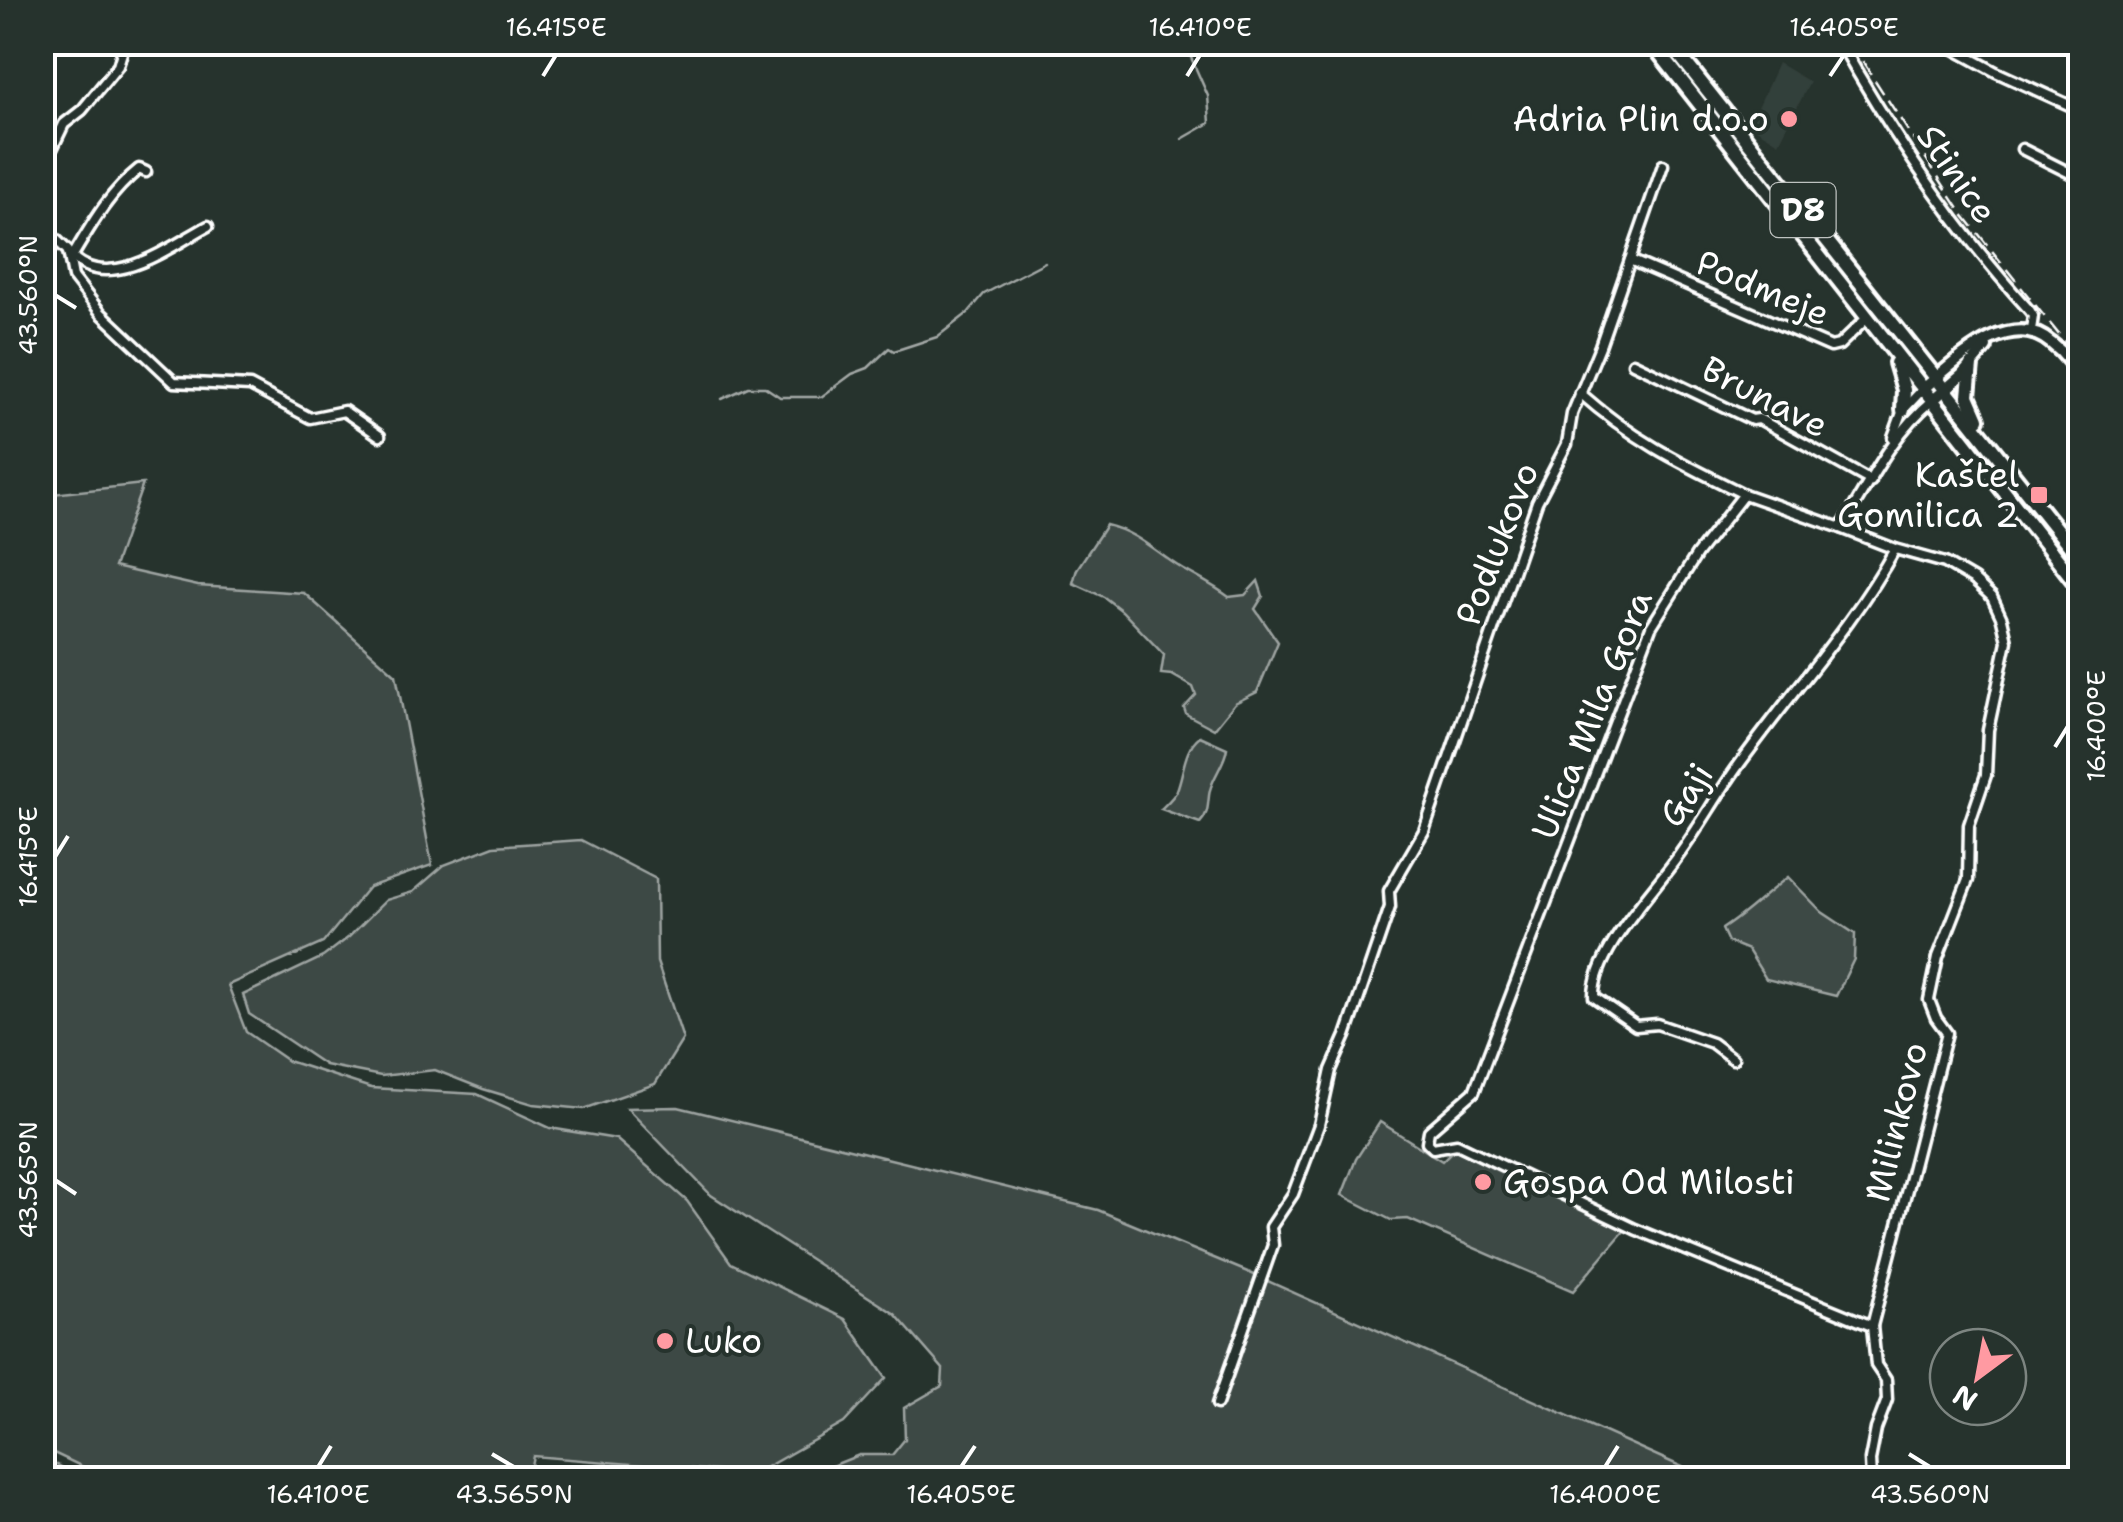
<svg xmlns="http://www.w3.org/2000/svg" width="2123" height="1522" viewBox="0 0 2123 1522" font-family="'Shantell Sans',sans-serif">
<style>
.built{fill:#333f3a}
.green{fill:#3e4944;stroke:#9ea4a2;stroke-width:2.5}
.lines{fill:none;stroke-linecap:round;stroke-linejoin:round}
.stream{stroke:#a4a9a7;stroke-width:2.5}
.minor-casing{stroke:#fff;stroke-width:15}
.tertiary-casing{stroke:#fff;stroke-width:18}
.primary-casing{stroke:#fff;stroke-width:20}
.minor{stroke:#26332d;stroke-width:8}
.tertiary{stroke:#26332d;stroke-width:10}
.primary{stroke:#26332d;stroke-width:12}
.rail{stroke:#fff;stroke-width:2.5;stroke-dasharray:15 8;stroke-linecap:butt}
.ticks{fill:none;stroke:#fff;stroke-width:4}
.poi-dot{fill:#ff9aa2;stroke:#26332d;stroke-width:4}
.labels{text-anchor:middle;stroke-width:8;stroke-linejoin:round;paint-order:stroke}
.shield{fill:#26332d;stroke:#bec2c0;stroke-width:2.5}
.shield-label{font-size:32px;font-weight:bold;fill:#fff}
.poi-label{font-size:35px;fill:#fff;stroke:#26332d;text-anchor:end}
.street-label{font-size:35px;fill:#fff;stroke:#26332d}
.neatline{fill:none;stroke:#fff;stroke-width:4}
.ticks-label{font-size:25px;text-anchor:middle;fill:#fff}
</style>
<rect width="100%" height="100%" fill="#26332d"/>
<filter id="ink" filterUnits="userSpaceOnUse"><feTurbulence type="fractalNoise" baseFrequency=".01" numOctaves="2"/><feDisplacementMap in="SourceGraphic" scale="20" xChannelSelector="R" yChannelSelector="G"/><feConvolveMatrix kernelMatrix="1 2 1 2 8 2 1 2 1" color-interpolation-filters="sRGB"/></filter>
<g filter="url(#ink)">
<polygon class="built" points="1778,63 1810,82 1779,143 1750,125"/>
<g class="green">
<polygon points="143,484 114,567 198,586 304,593 396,675 432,865 369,887 323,943 228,985 246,1032 288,1061 371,1088 477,1094 550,1128 616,1139 687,1201 731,1263 845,1319 886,1378 844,1423 754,1474 533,1456 528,1479 108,1479 43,1448 43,495"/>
<path d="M1106 525C1137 532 1155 552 1181 568 1198 578 1213 585 1229 597L1245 595 1258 581 1263 596 1255 609 1278 642 1257 692 1235 703 1214 729 1186 714 1184 708 1196 695 1193 687 1172 675 1161 674 1164 655 1122 611 1104 597 1073 583 1077 569Z"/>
<path d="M1200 736 1227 748C1225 763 1214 775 1210 790 1207 803 1210 813 1200 823L1161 809C1166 804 1175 796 1177 790 1184 772 1184 748 1200 736Z"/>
<polygon points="581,840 656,879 657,962 683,1039 655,1084 584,1109 533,1104 483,1089 435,1070 381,1076 325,1065 249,1014 243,995 323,957 349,937 386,900 413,892 444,865 494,846"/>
<path d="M1788 877 1822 912 1855 934 1854 959 1836 996 1766 979 1748 950 1728 942 1722 929C1746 914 1765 894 1788 877Z"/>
<polygon points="678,1107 1098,1210 1250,1273 1709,1479 799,1479 859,1455 892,1455 905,1439 904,1408 942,1386 943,1369 895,1314 711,1195 627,1108"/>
<polygon points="1380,1122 1442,1161 1454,1149 1625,1230 1573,1291 1408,1219 1391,1220 1342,1195 1356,1159"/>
<polygon points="42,1457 43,1457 83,1479 43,1479"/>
</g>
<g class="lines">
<g class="stream">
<polyline points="1182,139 1210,123 1208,96 1189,53 1195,42"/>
<polyline points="722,399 748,387 765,387 780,397 821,397 852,374 868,368 889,348 894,351 937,337 968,313 984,294 1045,262"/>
</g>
<g class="minor-casing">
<g id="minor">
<path d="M1840 42C1894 138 1956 230 2030 311L2033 316 2031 330"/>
<polyline points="1941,42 1996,72 2080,110"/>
<polyline points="2022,149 2080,178"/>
<polyline points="42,170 64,124 82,110 118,66 125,42"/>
<polyline points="42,226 68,251 73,277 101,313 174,382 250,386 310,418 344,411 380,436"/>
<path d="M68 252C105 297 171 246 208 226"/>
<path d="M72 257C92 224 108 194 139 169L146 172"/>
<polyline points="1630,260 1831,347 1839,345 1867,318"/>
<polyline points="1633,363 1752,420 1759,419 1871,481"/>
<path d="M1580 393C1633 440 1681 463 1744 494"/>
<polyline points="1893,437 1903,410 1923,389"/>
<path d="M1733 1059 1712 1043 1657 1024 1636 1026 1594 997C1593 952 1653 892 1679 855 1700 826 1717 795 1738 766 1790 693 1852 627 1895 549L1841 528"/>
<path d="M1872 1326 1635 1229 1457 1144 1433 1148 1427 1142 1429 1131 1474 1092 1651 627 1697 554 1744 494 1841 528C1869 484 1891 435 1932 401"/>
<polyline points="1217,1404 1273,1245 1271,1227 1293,1194 1319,1125 1331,1070 1346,1036 1390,907 1389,891 1424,831 1537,502 1567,444 1572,414 1600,346 1663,165"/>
<polyline points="1871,1480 1870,1460 1876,1429 1887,1400 1886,1380 1876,1365 1872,1326 1947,1033 1936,1018 1929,1000 1938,957 1968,880 1969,825 1986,775 1988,730 2007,641 2002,619 1992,597 1974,580 1945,563 1895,549"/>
</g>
</g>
<g class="tertiary-casing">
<g id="tertiary">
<path d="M1923 389C1956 362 2009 307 2051 343 2064 353 2074 365 2080 380"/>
<polyline points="1932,401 1962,375 1986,347"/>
</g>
</g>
<g class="primary-casing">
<g id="primary">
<polyline points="1651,42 2080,588"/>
<polyline points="1669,42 2080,559"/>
<polyline points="1896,363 1904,390 1903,410"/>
<polyline points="1971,365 1968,396 1978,419"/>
</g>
</g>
<use href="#minor" class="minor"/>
<use href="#tertiary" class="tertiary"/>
<use href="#primary" class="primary"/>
<polyline class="rail" points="1850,42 1961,212 2080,361"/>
</g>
</g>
<path class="ticks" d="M543 76 556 55M1187 76 1200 55M1830 76 1844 55M55 295 76 308M2055 747 2068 726M55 857 68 836M55 1180 76 1194M492 1454 514 1467M1909 1454 1930 1467M318 1467 331 1446M961 1467 975 1446M1605 1467 1618 1446"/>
<g class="poi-dot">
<circle cx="1789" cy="119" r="10"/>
<rect x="2029" y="485" width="20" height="20" rx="5"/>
<circle cx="1483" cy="1182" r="10"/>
<circle cx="665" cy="1341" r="10"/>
</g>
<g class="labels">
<rect class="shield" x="1770.5" y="183" width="65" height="54" rx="8"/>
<g class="shield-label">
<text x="1803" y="221">D8</text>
</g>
<g class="poi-label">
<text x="1769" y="131">Adria Plin d.o.o</text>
<text x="2019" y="487">Kaštel<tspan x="2019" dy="40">Gomilica 2</tspan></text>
<text x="1503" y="1194" text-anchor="start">Gospa Od Milosti</text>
<text x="685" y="1353" text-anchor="start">Luko</text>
</g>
<g class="street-label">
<text transform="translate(1957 174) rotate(55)" y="12">Stinice</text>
<text transform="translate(1763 288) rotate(23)" y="12">Podmeje</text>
<text transform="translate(1765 397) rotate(27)" y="12">Brunave</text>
<text transform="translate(1497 544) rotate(-69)" y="12">Podlukovo</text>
<text transform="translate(1592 715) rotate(-68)" y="12">Ulica Mila Gora</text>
<text transform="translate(1686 795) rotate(-57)" y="12">Gaji</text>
<text transform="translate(1896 1122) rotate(-76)" y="12">Milinkovo</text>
</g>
</g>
<rect width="2123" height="1522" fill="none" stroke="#26332d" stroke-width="110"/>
<g transform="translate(1978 1377) rotate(212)"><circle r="48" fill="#26332d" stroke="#7d8581" stroke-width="2.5"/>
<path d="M0-8L18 38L0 25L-18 38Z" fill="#ff9aa2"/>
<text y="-15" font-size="28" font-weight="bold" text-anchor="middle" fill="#ffffff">N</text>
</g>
<rect x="55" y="55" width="2013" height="1412" class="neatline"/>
<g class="ticks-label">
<text x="556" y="36">16.415°E</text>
<text x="1200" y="36">16.410°E</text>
<text x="1844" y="36">16.405°E</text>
<text transform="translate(28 295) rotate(-90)" y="9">43.560°N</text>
<text transform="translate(2096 726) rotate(-90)" y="9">16.400°E</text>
<text transform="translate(28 857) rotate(-90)" y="9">16.415°E</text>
<text transform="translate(28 1180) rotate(-90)" y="9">43.565°N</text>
<text x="318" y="1503">16.410°E</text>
<text x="514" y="1503">43.565°N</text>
<text x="961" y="1503">16.405°E</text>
<text x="1605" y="1503">16.400°E</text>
<text x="1930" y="1503">43.560°N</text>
</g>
</svg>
